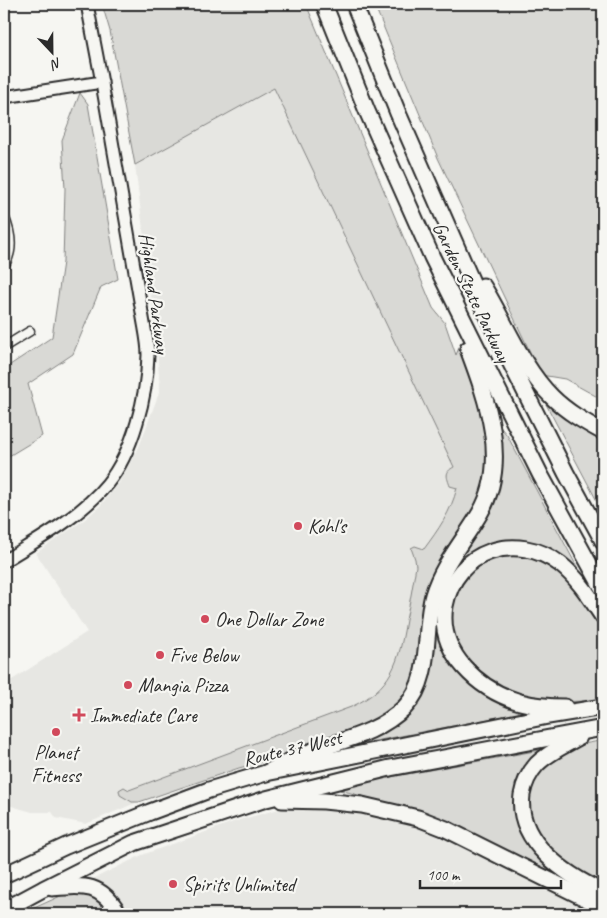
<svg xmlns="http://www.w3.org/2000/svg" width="607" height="918" viewBox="0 0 607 918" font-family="Caveat,sans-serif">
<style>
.built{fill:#e7e7e3}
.green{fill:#d9d9d5;stroke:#828280}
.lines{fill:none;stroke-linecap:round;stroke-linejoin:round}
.street-casing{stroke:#2b2b2b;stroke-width:11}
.secondary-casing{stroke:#2b2b2b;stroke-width:15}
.primary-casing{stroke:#2b2b2b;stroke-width:16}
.highway-casing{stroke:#2b2b2b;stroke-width:19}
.street{stroke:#f6f6f2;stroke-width:8}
.secondary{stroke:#f6f6f2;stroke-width:11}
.primary{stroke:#f6f6f2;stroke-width:12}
.highway{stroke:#f6f6f2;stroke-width:15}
.poi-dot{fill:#d1495b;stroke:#f6f6f2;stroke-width:2}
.labels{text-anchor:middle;stroke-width:4.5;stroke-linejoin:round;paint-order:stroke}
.street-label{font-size:20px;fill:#2b2b2b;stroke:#f6f6f2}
.poi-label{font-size:20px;fill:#2b2b2b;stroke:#f6f6f2;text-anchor:start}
</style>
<rect width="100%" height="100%" fill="#f6f6f2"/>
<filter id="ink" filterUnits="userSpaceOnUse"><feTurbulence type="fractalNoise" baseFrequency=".02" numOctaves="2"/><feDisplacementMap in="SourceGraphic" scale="10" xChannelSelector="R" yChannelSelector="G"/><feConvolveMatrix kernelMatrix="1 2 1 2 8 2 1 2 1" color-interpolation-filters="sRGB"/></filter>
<g filter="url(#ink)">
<g class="built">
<polygon points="274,88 446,449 472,491 399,691 86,824 56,818 52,812 32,812 8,805 4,804 4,685 87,632 36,553 84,520 100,506 119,483 139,447 160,390 156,335 135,165"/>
<polygon points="331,805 417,823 603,914 125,914 122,905 107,890 91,880 142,855 236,821 286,807"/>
</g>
<g class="green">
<path d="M102 4H306L433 308 445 323 456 355 461 343 482 402 490 464 482 499 436 577 417 675 402 702 376 722 287 755 239 768 139 802H132L120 795 119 790 124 787 129 790 351 707C392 688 399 662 406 620 410 602 413 584 416 566L415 559 411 548 415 546 424 549C438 530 451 512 457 488L450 486C447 477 444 472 454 467L446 450 274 88 135 165 110 31Z"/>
<polygon points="374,4 603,4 603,400 565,379 541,375 438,158"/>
<polygon points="80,93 88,104 118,279 101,287 73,354 28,384 42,436 4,459 4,369 52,337 63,262 65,189 62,140"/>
<polygon points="537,387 603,438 603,513 597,501"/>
<polygon points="498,428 501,428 507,435 584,580 531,544 455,572 448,653 530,711 349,746 406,712 437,601 445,580 486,514"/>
<polygon points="519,553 547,562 569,580 603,623 603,698 585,701 556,702 540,701 506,692 475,670 460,652 450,627 454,591 472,568 493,556"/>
<path d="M603 740V885C581 872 555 859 539 838 524 818 525 786 541 767 547 760 559 753 566 749 577 744 592 743 603 740Z"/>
<polygon points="546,749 541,754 519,823 603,900 417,811 340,790 374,780"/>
<polygon points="65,894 92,894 114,914 34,914 32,909"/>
</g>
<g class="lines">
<g class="street-casing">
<g id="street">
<path d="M4 216C11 232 14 251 4 266"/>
<polyline points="4,347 30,331"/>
</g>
</g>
<g class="secondary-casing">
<g id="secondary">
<polyline points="4,97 102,82"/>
<path d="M4 561C39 539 80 517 107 484 133 452 147 396 148 355 148 343 145 330 143 318L100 72 87 4"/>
</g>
</g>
<g class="primary-casing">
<polyline id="primary" points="4,897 17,914"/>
</g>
<g class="highway-casing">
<g id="highway">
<polyline points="324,4 367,111 432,257 540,474 603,589"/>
<polyline points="354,4 398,113 486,314 566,473 603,541"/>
<path d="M483 286C506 323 521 366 552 397 567 412 585 422 603 432"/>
<path d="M565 707C550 707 535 706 520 702 479 690 437 653 445 606 455 550 517 531 560 564 578 578 591 599 603 617"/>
<path d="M579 737C565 745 549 752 537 764 529 773 524 783 522 795 516 842 566 875 603 892"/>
<path d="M266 773C280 766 295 758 310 752 343 740 379 733 405 707 433 678 423 631 433 595 442 565 465 539 480 513 510 462 487 400 468 349"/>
<polyline points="282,800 324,801 362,805 418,818 446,829 603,907"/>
<polyline points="4,875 66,846 150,812 209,790 266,773 548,716 603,707"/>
<path d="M52 888C85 885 101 883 119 914"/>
<polyline points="4,910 43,889 134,843 266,799 390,768 603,728"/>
</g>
</g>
<use href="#street" class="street"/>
<use href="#secondary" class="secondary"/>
<use href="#primary" class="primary"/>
<use href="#highway" class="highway"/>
</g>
</g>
<g class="poi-dot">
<circle cx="298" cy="526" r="5"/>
<circle cx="205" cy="619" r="5"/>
<circle cx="160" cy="655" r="5"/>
<circle cx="128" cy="685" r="5"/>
<path d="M76.5 707.5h5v5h5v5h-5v5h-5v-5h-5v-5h5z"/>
<circle cx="56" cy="732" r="5"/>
<circle cx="173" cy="884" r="5"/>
</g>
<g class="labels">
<g class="street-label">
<text transform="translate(472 292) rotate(64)" y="7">Garden State Parkway</text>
<text transform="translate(155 293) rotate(82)" y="7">Highland Parkway</text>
<text transform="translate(292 748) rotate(-13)" y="7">Route 37 West</text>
</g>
<g class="poi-label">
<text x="308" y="533">Kohl's</text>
<text x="215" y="626">One Dollar Zone</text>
<text x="170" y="662">Five Below</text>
<text x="138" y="692">Mangia Pizza</text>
<text x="90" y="722">Immediate Care</text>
<text x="56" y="759" text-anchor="middle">Planet<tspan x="56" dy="23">Fitness</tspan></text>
<text x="183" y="891">Spirits Unlimited</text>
</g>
</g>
<rect width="607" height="918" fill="none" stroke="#f6f6f2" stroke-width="20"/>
<rect x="10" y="10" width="587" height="898" fill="none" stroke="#2b2b2b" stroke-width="2" filter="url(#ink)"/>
<g transform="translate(52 52) rotate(158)" stroke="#f6f6f2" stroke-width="4" paint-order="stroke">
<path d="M0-4L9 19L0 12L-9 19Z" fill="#2b2b2b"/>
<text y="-8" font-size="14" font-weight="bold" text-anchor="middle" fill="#2b2b2b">N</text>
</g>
<path d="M420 880v8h141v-8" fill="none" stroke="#2b2b2b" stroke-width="2.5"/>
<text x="427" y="880" font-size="15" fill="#2b2b2b" stroke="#f6f6f2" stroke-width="4" paint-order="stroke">100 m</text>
</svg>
